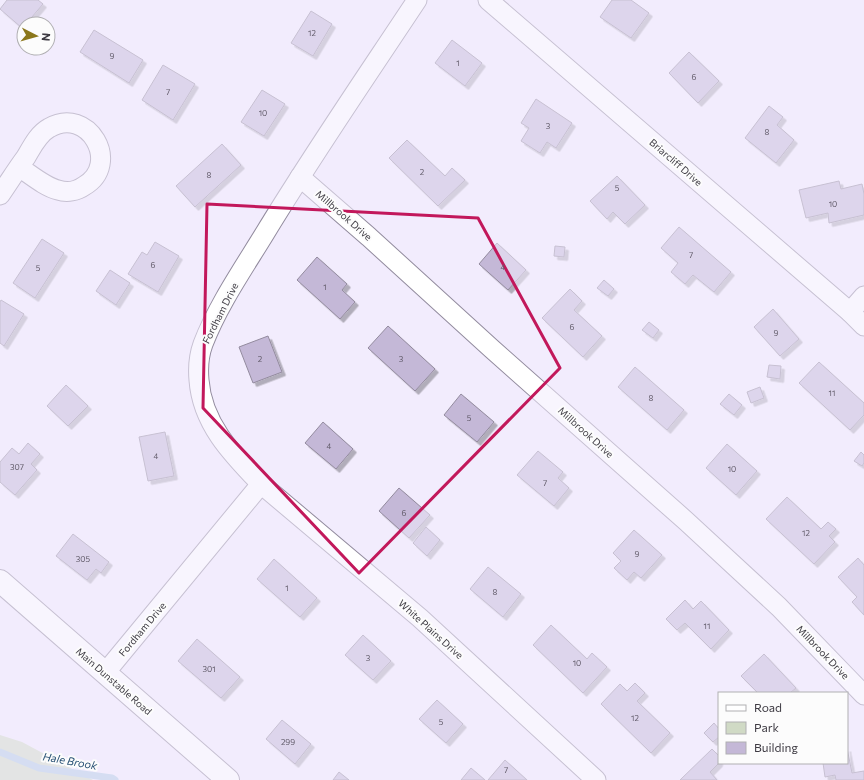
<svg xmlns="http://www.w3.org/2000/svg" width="864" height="780" viewBox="0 0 864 780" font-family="Commissioner,sans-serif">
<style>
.green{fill:#d0dac5}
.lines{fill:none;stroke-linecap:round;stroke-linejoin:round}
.stream{stroke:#b1cbe4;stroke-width:7}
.building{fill:#c4b8d7;stroke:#938b9e;filter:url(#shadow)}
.street-casing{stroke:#928b9e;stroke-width:21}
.secondary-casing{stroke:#928b9e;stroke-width:24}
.street{stroke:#fff;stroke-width:19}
.secondary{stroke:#fff;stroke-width:22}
.marked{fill:none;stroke:#c2185b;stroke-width:3;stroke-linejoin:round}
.labels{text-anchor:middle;stroke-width:4;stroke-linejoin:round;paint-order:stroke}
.number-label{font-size:8px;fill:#605a68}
.street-label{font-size:10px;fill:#3e3b43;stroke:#fcfcfc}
.water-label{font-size:11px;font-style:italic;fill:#295275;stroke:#fcfcfc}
</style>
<defs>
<filter id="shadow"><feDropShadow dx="3.5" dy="3.5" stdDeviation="0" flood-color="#0004"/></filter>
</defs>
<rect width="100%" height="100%" fill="#f2ecfd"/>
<polygon class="green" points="0,735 22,742 93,780 0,780"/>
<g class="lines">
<polyline class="stream" points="0,752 39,768 112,778 115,780"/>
</g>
<g class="building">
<polygon points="7,0 38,0 43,4 26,24 24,24 22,28 0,9"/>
<polygon points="612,0 631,0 649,13 631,38 600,17"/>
<polygon points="311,11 332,24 313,56 291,43"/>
<polygon points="94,30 143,60 129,83 80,52"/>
<polygon points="452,40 482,63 465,86 435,63"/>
<polygon points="689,52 719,81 698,103 669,73"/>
<polygon points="163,65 195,84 173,120 142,100"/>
<polygon points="262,90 285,104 264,136 241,122"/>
<polygon points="536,99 572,123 556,148 547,142 540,153 521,141 529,128 521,123"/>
<polygon points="769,106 783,117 777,125 794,140 776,163 745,138"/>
<polygon points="407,140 445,176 452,168 465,180 438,206 389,158"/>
<polygon points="222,144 241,165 195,207 176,186"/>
<polygon points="617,176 645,205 625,224 613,212 607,219 590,201"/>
<polygon points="839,181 841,189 862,184 864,194 864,215 829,223 828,213 806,218 799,190"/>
<polygon points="679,227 731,272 714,292 693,275 685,284 671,272 678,263 661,248"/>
<polygon points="42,239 64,253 35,298 13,283"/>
<polygon points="155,242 179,256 158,292 128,274 142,252 147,255"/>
<polygon points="497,243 526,270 508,290 479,264"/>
<polygon points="555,246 565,247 564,257 554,256"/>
<polygon points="317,257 347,284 342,290 355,302 340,319 297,280"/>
<polygon points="110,270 130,283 116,305 96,291"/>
<polygon points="604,280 614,289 608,296 597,288"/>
<polygon points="570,289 582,301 574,310 602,336 583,357 542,318"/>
<polygon points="1,300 24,314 4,346 0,343 0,302"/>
<polygon points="773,309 799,339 780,356 754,327"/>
<polygon points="649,322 659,330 653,338 642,330"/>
<polygon points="388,326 435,369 415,391 368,348"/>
<polygon points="268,336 282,372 253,383 239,347"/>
<polygon points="819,362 864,403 864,415 850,430 799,383"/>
<polygon points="769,365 781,366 780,379 767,377"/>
<polygon points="635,367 684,410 667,430 618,387"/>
<polygon points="66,385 88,406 68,426 47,406"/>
<polygon points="760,387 764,398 751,403 747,392"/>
<polygon points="461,394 494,422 477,442 444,415"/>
<polygon points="729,394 742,405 734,415 720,404"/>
<polygon points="323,422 353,449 336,469 305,443"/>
<polygon points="165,432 174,476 148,481 139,437"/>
<polygon points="28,443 40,454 31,464 37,470 15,495 0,482 0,462 12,448 19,454"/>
<polygon points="727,444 757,471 736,495 706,468"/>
<polygon points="538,451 563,472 558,478 569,488 554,506 517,475"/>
<polygon points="861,452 864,455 864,463 862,466 854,461"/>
<polygon points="399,488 430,515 409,538 379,511"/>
<polygon points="787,497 821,529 828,522 836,529 829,536 835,542 814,564 766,519"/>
<polygon points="426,527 440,540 427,556 413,543"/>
<polygon points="634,530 662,555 641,578 634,572 627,580 614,568 621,561 613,553"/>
<polygon points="73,534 109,562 101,573 96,569 87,580 56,556"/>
<polygon points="858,558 864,565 864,615 852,602 857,597 838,577"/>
<polygon points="274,559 317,598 300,617 257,579"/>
<polygon points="488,567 521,594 503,617 470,589"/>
<polygon points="685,600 693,609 701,601 729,630 711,649 685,623 677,630 666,619"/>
<polygon points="551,625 587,659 592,653 607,667 583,693 533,645"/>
<polygon points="363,635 391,661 373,680 345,655"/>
<polygon points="197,639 240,677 221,698 178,661"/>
<polygon points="764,654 796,688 790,693 758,693 741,676"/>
<polygon points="635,683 645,693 637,701 670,733 651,753 601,704 620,684 627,691"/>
<polygon points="437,700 463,724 446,743 419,719"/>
<polygon points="282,720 311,744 295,764 266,739"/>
<polygon points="714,723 719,729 719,737 713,742 704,733"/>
<polygon points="847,748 852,773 864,771 864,780 836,780 835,775 825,777 823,763 847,763"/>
<polygon points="712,749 719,756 719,763 710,772 717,780 680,780"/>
<polygon points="505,760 527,780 488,780"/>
<polygon points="471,768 485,780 461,780"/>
<polygon points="339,772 349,780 333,780"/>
</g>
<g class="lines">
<g class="street-casing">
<g id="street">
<polyline points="488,0 850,312 864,326"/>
<polyline points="300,177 369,237 492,349 686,521 779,607 864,695"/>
<path d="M0 195C9 182 17 169 26 157 32 147 38 134 49 128 88 105 122 164 84 186 77 191 67 193 58 190 45 187 30 174 19 167"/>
<polyline points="850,312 864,296"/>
<polyline points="261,484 420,618 596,780"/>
<path d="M105 673 261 484C233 455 202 424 199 380 198 369 199 355 203 344 218 305 243 269 265 233 313 154 366 77 417 0"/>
</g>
</g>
<g class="secondary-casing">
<polyline id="secondary" points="0,581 228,780"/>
</g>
<use href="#street" class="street"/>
<use href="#secondary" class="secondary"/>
</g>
<path d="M0 0H864V780H0ZM207 204 478 218 560 368 359 573 203 408Z" fill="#f2ecfd" fill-opacity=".55" fill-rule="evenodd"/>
<path class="marked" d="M207 204 478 218 560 368 359 573 203 408Z"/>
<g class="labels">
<g class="number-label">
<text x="312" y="36">12</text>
<text x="112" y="59">9</text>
<text x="458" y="66">1</text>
<text x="694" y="80">6</text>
<text x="168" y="95">7</text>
<text x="263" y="116">10</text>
<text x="548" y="129">3</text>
<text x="767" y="135">8</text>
<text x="422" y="175">2</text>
<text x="209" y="178">8</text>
<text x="617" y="191">5</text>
<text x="833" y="207">10</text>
<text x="691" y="258">7</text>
<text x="153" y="268">6</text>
<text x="503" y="270">4</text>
<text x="38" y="271">5</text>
<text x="325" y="290">1</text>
<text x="572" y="330">6</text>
<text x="776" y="336">9</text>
<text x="260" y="362">2</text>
<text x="401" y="362">3</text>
<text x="832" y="396">11</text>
<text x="651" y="401">8</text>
<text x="469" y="421">5</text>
<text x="329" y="449">4</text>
<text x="156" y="459">4</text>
<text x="17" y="470">307</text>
<text x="732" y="472">10</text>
<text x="545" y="486">7</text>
<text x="404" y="516">6</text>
<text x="806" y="536">12</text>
<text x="637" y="557">9</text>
<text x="83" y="562">305</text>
<text x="287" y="591">1</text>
<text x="495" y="595">8</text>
<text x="707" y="629">11</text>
<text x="368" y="661">3</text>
<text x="577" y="666">10</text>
<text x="209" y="672">301</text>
<text x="635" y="721">12</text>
<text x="441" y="725">5</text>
<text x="288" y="745">299</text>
<text x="506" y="773">7</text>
</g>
<g class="street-label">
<text transform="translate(676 162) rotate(41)" y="4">Briarcliff Drive</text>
<text transform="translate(344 215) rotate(41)" y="4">Millbrook Drive</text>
<text transform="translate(220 313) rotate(-63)" y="4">Fordham Drive</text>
<text transform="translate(586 432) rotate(42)" y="4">Millbrook Drive</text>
<text transform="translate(142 629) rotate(-50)" y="4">Fordham Drive</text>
<text transform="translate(431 629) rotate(42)" y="4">White Plains Drive</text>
<text transform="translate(823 652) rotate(46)" y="4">Millbrook Drive</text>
<text transform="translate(114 681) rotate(41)" y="4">Main Dunstable Road</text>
</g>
<g class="water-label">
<text transform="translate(70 761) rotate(10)" y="4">Hale Brook</text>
</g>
</g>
<rect x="718" y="692" width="130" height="72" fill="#fcfcfc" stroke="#b0afb2"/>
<rect x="726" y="705" width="20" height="6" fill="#ffffff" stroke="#b0afb2"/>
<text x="754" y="712" font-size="12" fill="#3e3b43">Road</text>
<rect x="726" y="722" width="20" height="12" fill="#d0dac5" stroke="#b0afb2"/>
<text x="754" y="732" font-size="12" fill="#3e3b43">Park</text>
<rect x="726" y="742" width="20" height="12" fill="#c4b8d7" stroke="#b0afb2"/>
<text x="754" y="752" font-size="12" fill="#3e3b43">Building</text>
<g transform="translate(36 36) rotate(96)"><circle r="19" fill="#fcfcfc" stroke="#b0afb2"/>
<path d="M0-3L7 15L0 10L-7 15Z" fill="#8b771b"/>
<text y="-6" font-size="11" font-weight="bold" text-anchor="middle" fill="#3e3b43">N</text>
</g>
</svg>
